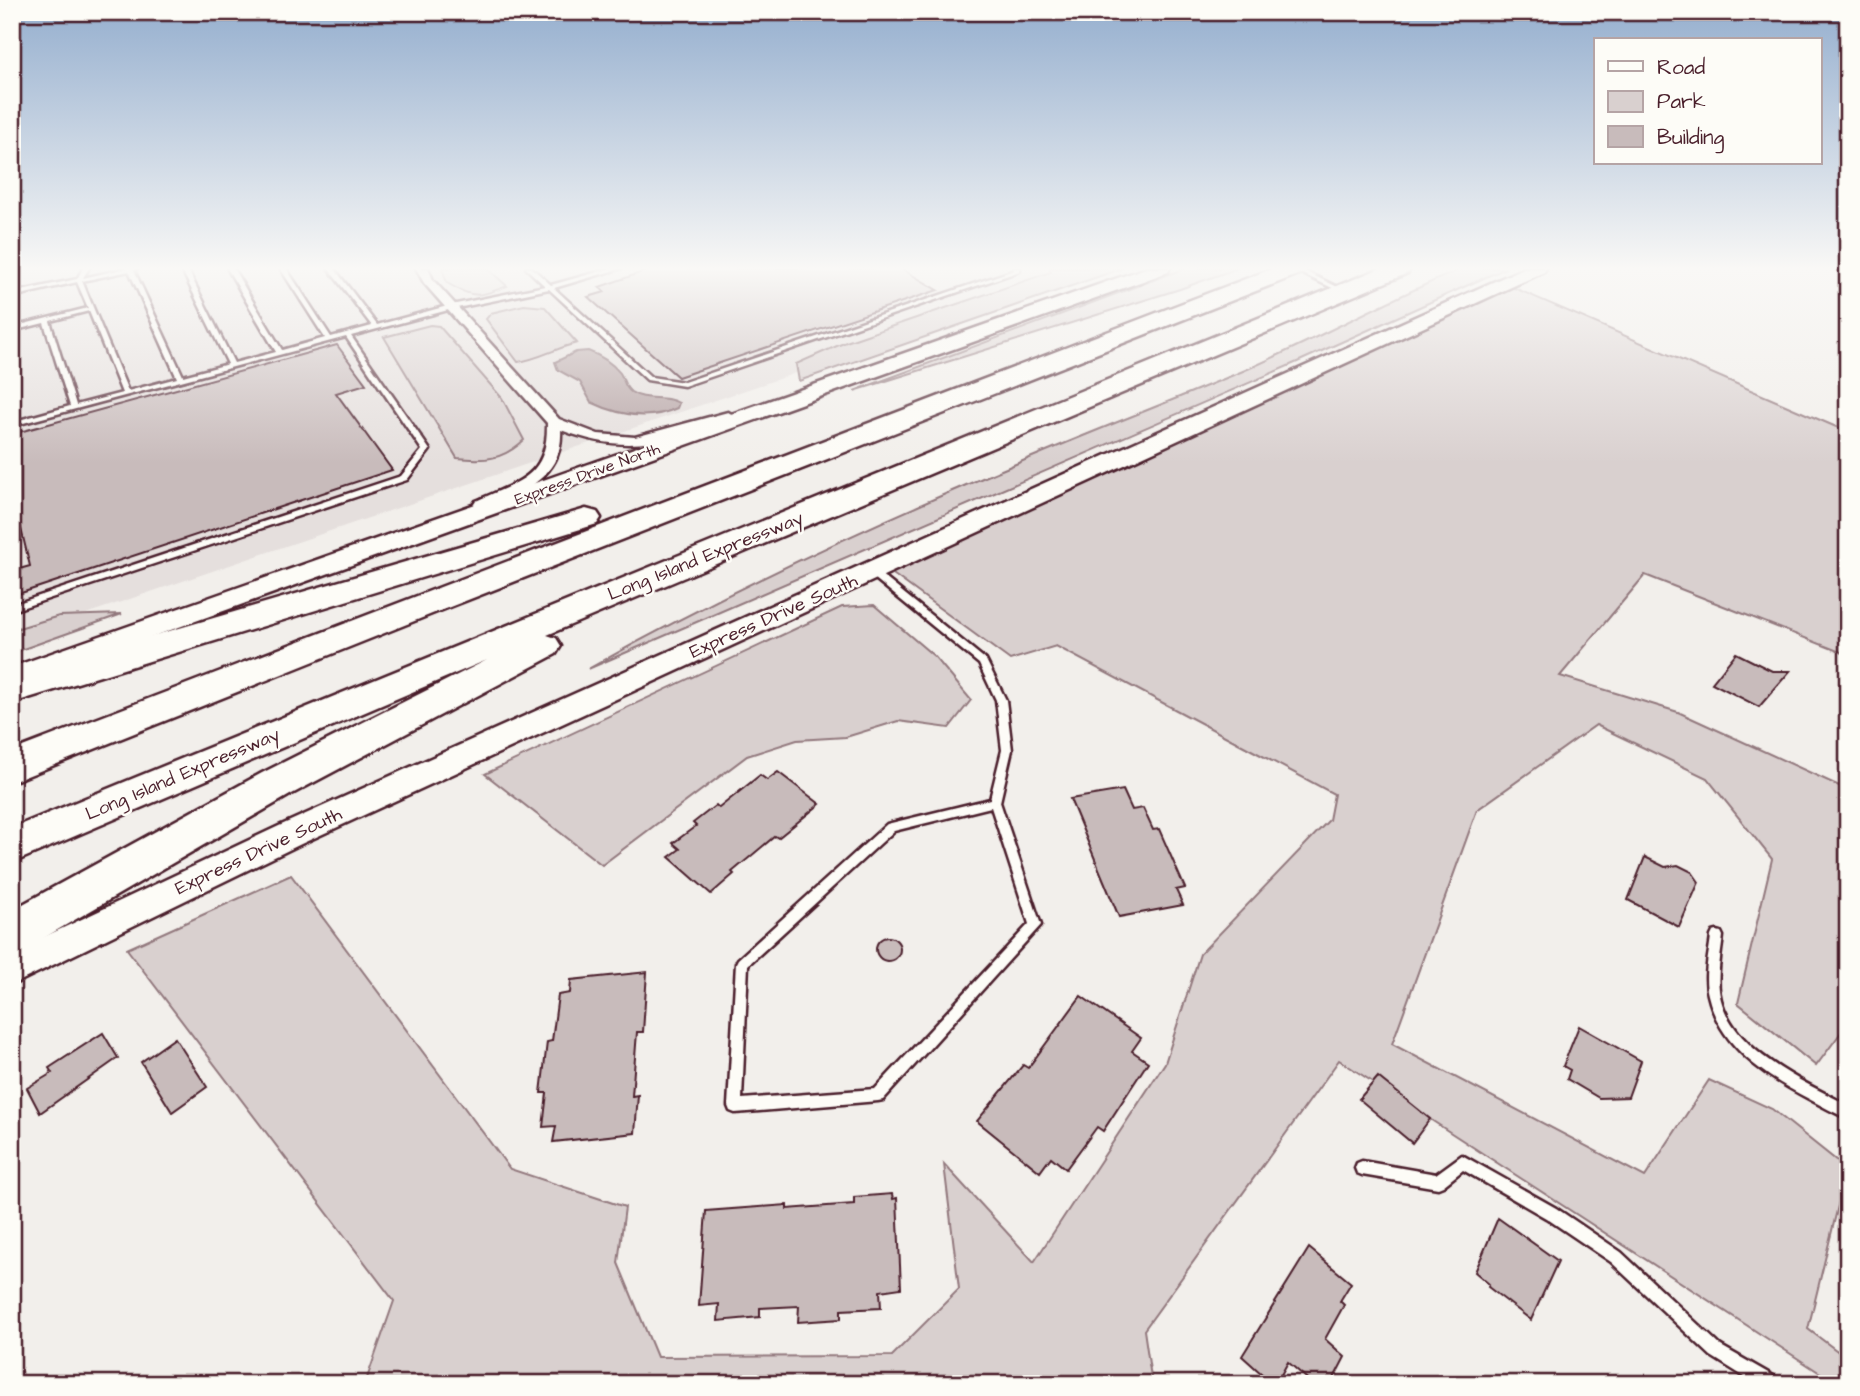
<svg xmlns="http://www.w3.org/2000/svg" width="1860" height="1396" viewBox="0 0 1860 1396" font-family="'Architects Daughter',sans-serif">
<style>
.built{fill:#e5dfdd}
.green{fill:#d9d0cf;stroke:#92787d;stroke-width:2}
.water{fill:#b7a5a6;stroke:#8b6f75;stroke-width:2}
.building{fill:#c8bbbb;stroke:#4a1f2b;stroke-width:2}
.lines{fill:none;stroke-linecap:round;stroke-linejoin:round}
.lane-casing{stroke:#4a1f2b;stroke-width:5}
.street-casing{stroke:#4a1f2b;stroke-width:5}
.secondary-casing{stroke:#4a1f2b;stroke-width:5}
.highway-casing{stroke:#4a1f2b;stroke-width:5}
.lane{fill:#fdfcf7;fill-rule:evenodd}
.street{fill:#fdfcf7;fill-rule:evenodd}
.secondary{fill:#fdfcf7;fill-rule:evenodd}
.highway{fill:#fdfcf7;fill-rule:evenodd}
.labels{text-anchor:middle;stroke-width:5;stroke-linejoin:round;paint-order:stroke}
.far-street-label{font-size:16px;fill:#4a1f2b;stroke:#fdfcf7}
.street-label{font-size:19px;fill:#4a1f2b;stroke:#fdfcf7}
</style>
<rect width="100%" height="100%" fill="#f2efeb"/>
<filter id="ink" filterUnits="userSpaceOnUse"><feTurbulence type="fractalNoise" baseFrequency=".0143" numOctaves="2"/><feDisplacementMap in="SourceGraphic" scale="14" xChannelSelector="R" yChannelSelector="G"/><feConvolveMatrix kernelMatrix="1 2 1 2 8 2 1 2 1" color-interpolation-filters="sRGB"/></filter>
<g filter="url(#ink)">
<polygon class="built" points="12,268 1100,268 1102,269 12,639"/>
<g class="green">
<path d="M442 268H487L507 286C478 297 474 299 447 283Z"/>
<polygon points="1049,268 1123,268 799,381 796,364 846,342 1051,272"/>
<polygon points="1186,268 1238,268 1180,289 854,391"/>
<path d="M1464 268H1506L1295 363 588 669C726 592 872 524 1018 463 1093 431 1169 402 1243 371 1318 339 1389 298 1464 268Z"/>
<polygon points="1512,287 1848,432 1848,655 1645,575 1560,676 1678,712 1848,790 1848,1023 1816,1066 1738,1003 1772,859 1707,778 1596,725 1477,810 1392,1044 1645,1177 1709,1080 1772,1109 1847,1169 1808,1329 1848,1359 1848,1384 1837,1384 1339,1060 1144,1330 1152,1384 365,1384 394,1301 127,949 291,875 510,1169 625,1207 618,1263 657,1357 892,1356 959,1289 944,1164 1034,1262 1165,1063 1200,954 1329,820 1334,794 1056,646 1010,660 882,566"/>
<path d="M524 305 545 307 577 343C556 348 539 359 518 362L486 319 491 313Z"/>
<path d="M430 325 439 326 502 398 524 440C503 460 485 461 457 458L384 337Z"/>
<polygon points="874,605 935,657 971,700 949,728 898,721 846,737 797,740 747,756 602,865 485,774 842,607"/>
<polygon points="122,614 12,653 12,630 59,616"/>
</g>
<path class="water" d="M588 351C599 355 612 363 620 373 624 379 624 387 631 392 646 402 664 394 679 403L677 408C649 421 618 415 591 402L580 382 558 370 555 362 576 352Z"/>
<g class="building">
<polygon points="654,268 900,268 938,290 678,377 588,297 605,292 599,287"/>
<polygon points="337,345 366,384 336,393 392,470 12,596 12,571 30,566 12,491 12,434"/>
<polygon points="1736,653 1772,671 1790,671 1759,707 1712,683"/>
<polygon points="778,772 820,804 778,838 775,836 732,872 734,874 711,894 669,857 680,849 673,843 696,826 693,823 716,805 719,808 760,775 767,780"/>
<polygon points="1123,790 1132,810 1143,808 1153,830 1159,829 1185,888 1176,890 1183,905 1119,917 1070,799"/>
<polygon points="1645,857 1665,867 1678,865 1692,872 1699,882 1679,927 1628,900"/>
<circle cx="888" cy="949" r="12"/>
<polygon points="647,972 643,1032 637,1032 632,1096 638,1095 635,1133 553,1142 556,1126 543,1127 547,1093 541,1093 547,1042 552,1041 558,995 570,993 571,980"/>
<polygon points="1081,996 1141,1038 1132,1051 1148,1062 1103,1131 1097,1127 1066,1169 1051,1157 1040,1172 977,1121 1023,1065 1028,1068"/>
<polygon points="1579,1026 1641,1061 1628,1097 1599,1098 1567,1079 1570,1070 1563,1066"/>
<polygon points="103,1033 118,1058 40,1113 27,1088 52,1073 49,1068"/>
<polygon points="175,1038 207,1087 172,1112 141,1062"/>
<polygon points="1378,1077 1430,1119 1412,1143 1359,1099"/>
<polygon points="892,1194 893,1199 897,1198 901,1288 880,1291 881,1308 841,1310 841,1319 798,1322 799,1306 760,1308 760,1317 718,1321 719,1304 699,1306 706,1211 787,1205 787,1209 854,1204 854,1197"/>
<polygon points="1498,1218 1558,1261 1531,1320 1488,1287 1489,1284 1475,1272"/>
<polygon points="1309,1248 1351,1283 1340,1301 1344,1305 1325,1339 1345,1357 1331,1384 1313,1384 1288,1362 1276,1384 1273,1384 1242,1356"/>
</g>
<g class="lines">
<g class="lane-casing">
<g id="lane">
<path d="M83 268H89L83 278 127 268H138L134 270 183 376 228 364 181 268H187L234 363 276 352 227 268H233L282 350 325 338 280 268H286L331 337 372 326 328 268H334L377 325 451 305 545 286 526 268H532L551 285 612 268H622L554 288 651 377 684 382 1014 270V268H1020V271L684 386 647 380 549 289 452 309 351 336 430 450 407 480 12 611V605L401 476 422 450 346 337 12 426V402L15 404 19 420 70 406 44 323 12 331V327L88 308 77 282 12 297V293L77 279ZM129 271 177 378 128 391 82 281ZM89 311 122 393 76 405 50 321Z"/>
<polygon points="1290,268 1298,268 1346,291 1341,292"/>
<path d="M871 568 874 569 986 660 1006 700 1012 750 1000 802 1041 925 883 1100 878 1101 735 1113 730 1111 728 1106 736 963 738 959 887 824 990 799 1002 750 996 700 979 664 868 573 867 571 868 569ZM991 807 1029 924 875 1089 742 1099 748 965 894 831Z"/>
<path d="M1717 931 1721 932 1723 936C1721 954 1717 972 1719 990 1727 1049 1802 1081 1848 1105V1119C1835 1113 1822 1106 1809 1099 1765 1076 1720 1047 1708 995 1703 976 1709 955 1711 936L1713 932Z"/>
<polygon points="1462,1155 1556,1208 1621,1252 1721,1346 1777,1378 1779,1384 1756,1384 1711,1356 1611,1262 1546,1218 1463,1170 1443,1186 1438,1188 1362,1175 1357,1173 1355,1168 1357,1163 1362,1161 1436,1174"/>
</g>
</g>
<g class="street-casing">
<path id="street" d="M416 268H428L433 280 559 419 598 434 635 437 728 412 735 416 733 419C665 440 632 457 561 430 563 469 535 486 503 501 494 505 486 510 476 507L474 504 476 501C520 481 548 477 547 423L424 283Z"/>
</g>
<g class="secondary-casing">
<g id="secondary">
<polygon points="1146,268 1170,268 1168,272 12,687 12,667"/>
<polygon points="1524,268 1546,268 1544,272 301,844 12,985 12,952 279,826"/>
</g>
</g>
<g class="highway-casing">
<g id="highway">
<polygon points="1274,268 1305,268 1302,273 432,614 12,782 12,751"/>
<polygon points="1381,268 1411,268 1408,273 547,635 556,638 561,646 556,654 290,795 28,947 12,953 12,910 262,773 487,660 12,863 12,828"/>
<polygon points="586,509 597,512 601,518 597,524 12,703 12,677"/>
</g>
</g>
<use href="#lane" class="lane"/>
<use href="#street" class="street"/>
<use href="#secondary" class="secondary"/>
<use href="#highway" class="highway"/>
</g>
</g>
<linearGradient id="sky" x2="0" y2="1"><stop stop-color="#94aece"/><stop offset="0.58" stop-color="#f9f8f6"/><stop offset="1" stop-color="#f9f8f6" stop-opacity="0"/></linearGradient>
<rect width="1860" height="463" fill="url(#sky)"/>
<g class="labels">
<g class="far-street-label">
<text transform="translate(587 473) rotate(-20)" y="6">Express Drive North</text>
</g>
<g class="street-label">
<text transform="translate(705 555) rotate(-22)" y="7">Long Island Expressway</text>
<text transform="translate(773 615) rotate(-24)" y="7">Express Drive South</text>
<text transform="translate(182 773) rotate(-23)" y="7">Long Island Expressway</text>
<text transform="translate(258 850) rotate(-25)" y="7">Express Drive South</text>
</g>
</g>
<rect width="1860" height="1396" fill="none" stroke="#fdfcf7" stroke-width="42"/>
<rect x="21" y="21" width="1818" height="1354" fill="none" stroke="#4a1f2b" stroke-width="2.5" filter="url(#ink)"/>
<rect x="1594" y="38" width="228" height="126" fill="#fdfcf7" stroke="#b5a4a5" stroke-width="2"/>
<rect x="1608" y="61" width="35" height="10" fill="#fdfcf7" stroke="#b5a4a5" stroke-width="2"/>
<text x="1657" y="74" font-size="21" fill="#4a1f2b">Road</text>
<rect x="1608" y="91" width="35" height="21" fill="#d9d0cf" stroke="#b5a4a5" stroke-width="2"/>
<text x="1657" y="108" font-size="21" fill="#4a1f2b">Park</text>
<rect x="1608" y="126" width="35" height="21" fill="#c8bbbb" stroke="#b5a4a5" stroke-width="2"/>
<text x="1657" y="144" font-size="21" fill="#4a1f2b">Building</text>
</svg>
